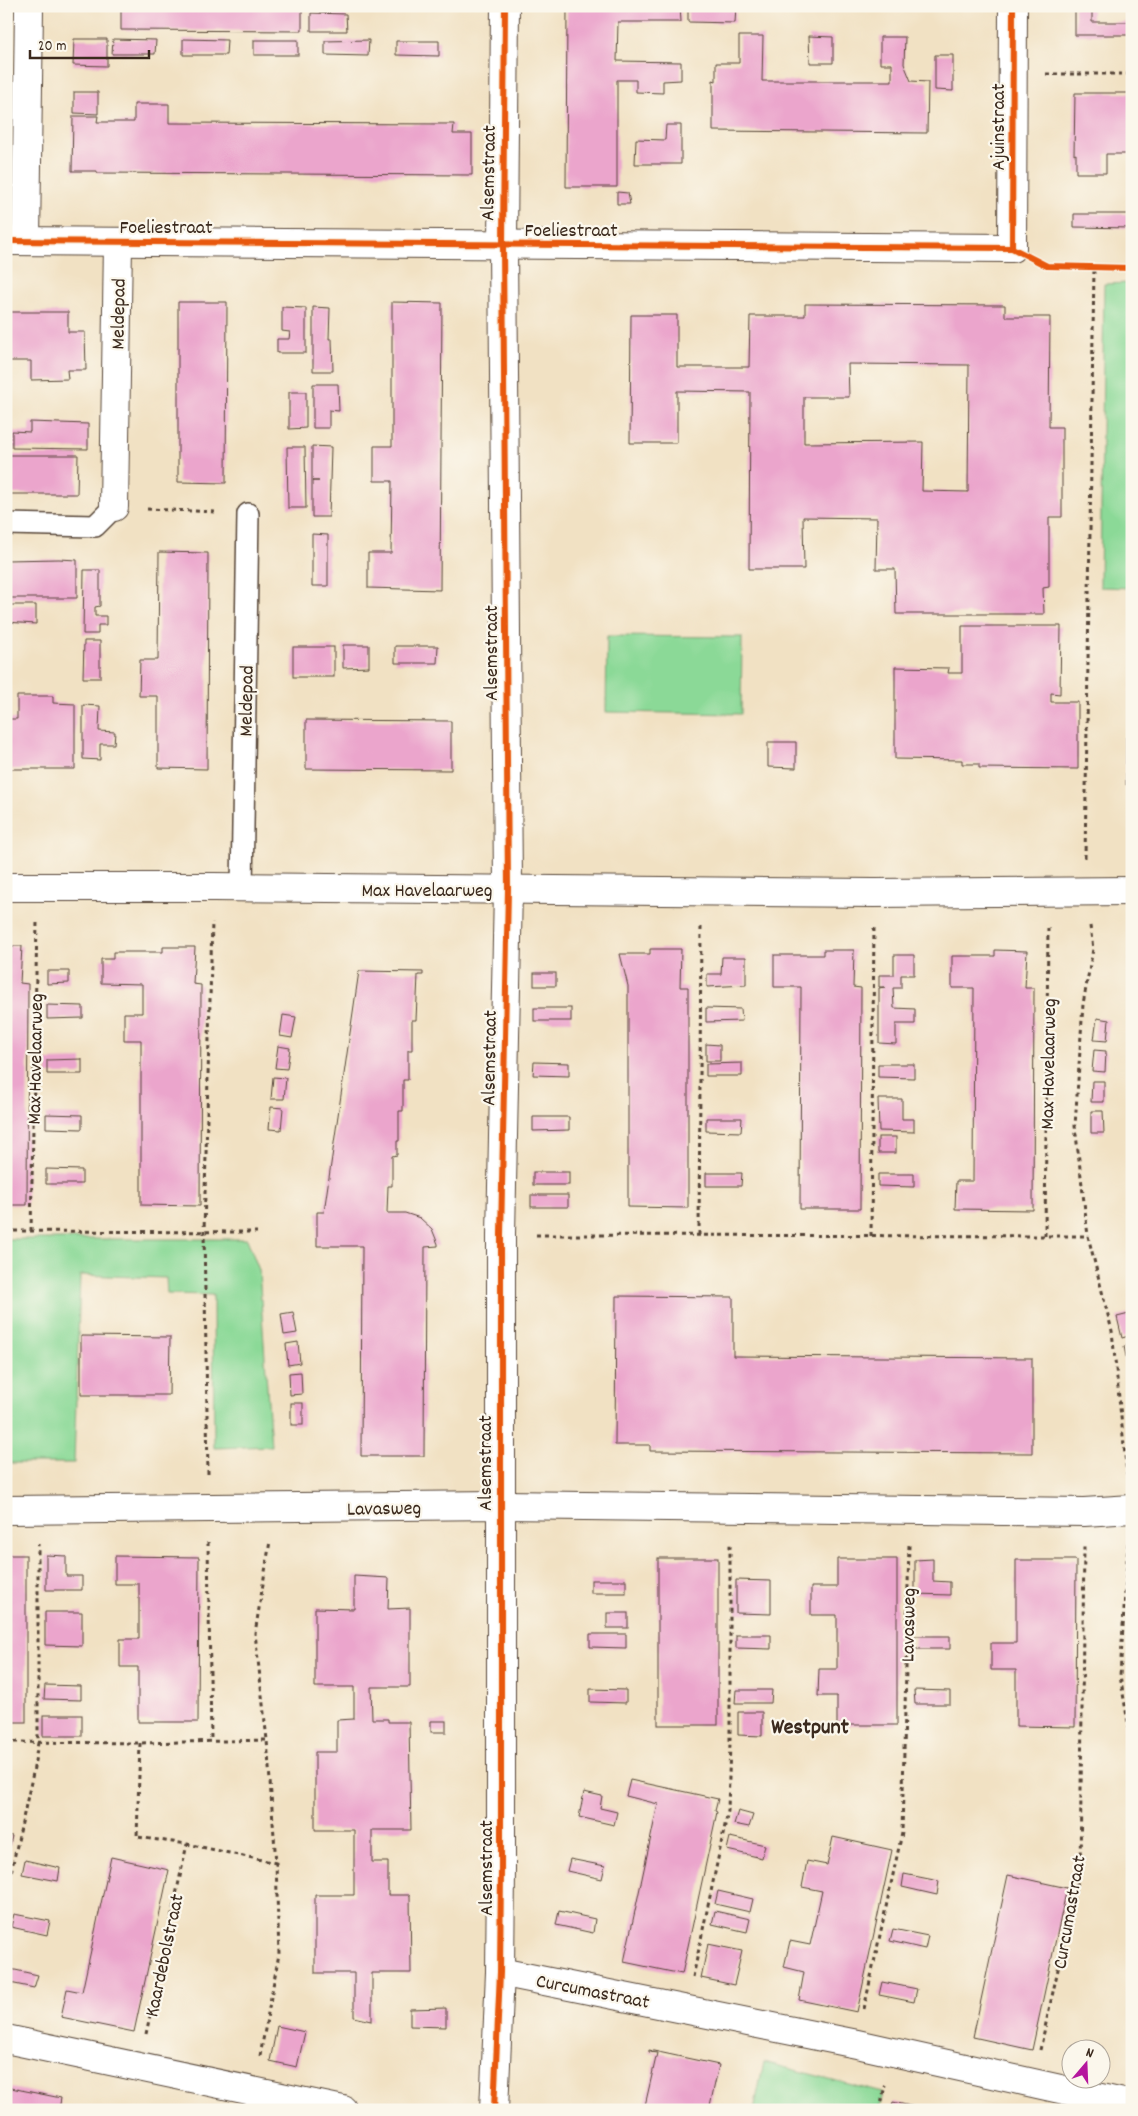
<svg xmlns="http://www.w3.org/2000/svg" width="1138" height="2116" viewBox="0 0 1138 2116" font-family="Dekko,sans-serif">
<style>
.green{fill:#8bd997;stroke:#63825a}
.building{fill:#eba5cc;fill-rule:evenodd}
.lines{fill:none;stroke-linecap:round;stroke-linejoin:round}
.lane-casing{stroke:#564537;stroke-width:24}
.street-casing{stroke:#564537;stroke-width:30}
.path{stroke:#564537;stroke-width:3;stroke-dasharray:4 4;stroke-linecap:butt}
.lane{stroke:#fff;stroke-width:21}
.street{stroke:#fff;stroke-width:28}
.cycleway-casing{stroke:#fbf7ec;stroke-width:9}
.cycleway{stroke:#e8590c;stroke-width:6}
.labels{text-anchor:middle;stroke-width:4.5;stroke-linejoin:round;paint-order:stroke}
.street-label{font-size:20px;fill:#3b2a1e;stroke:#fbf7ec}
.quarter-label{font-size:22px;font-weight:bold;fill:#3b2a1e;stroke:#fbf7ec}
</style>
<rect width="100%" height="100%" fill="#fbf7ec"/>
<filter id="ink" filterUnits="userSpaceOnUse"><feTurbulence type="fractalNoise" baseFrequency=".02" numOctaves="2"/><feDisplacementMap in="SourceGraphic" scale="10" xChannelSelector="R" yChannelSelector="G"/><feConvolveMatrix kernelMatrix="1 2 1 2 8 2 1 2 1" color-interpolation-filters="sRGB"/></filter>
<filter id="wash" filterUnits="userSpaceOnUse"><feTurbulence type="fractalNoise" baseFrequency=".0096" numOctaves="4" result="noise"/><feDisplacementMap in="SourceGraphic" scale="20" xChannelSelector="R" yChannelSelector="G"/><feGaussianBlur stdDeviation="1.12" result="paint"/><feColorMatrix in="noise" values="0 0 0 0 0 0 0 0 0 0 0 0 0 0 0 0 0 1.4 0 .05"/><feComposite in="paint" operator="in"/></filter>
<g filter="url(#wash)">
<rect width="100%" height="100%" fill="#f1e1c3"/>
<g class="green">
<polygon points="1132,283 1132,588 1100,587 1104,284"/>
<polygon points="607,636 742,637 741,714 606,712"/>
<polygon points="6,1239 247,1239 259,1270 271,1446 214,1448 213,1295 167,1294 166,1278 80,1275 74,1463 6,1463"/>
<polygon points="764,2062 883,2093 879,2110 754,2110"/>
</g>
<g id="blocks">
<g class="building">
<polygon points="121,6 302,6 302,31 121,30"/>
<polygon points="567,6 617,6 617,10 636,9 636,6 680,6 681,22 618,22 617,61 681,62 681,80 663,81 663,93 636,92 636,80 617,80 617,187 566,187"/>
<polygon points="688,6 736,6 735,23 688,22"/>
<polygon points="1075,6 1092,6 1092,22 1132,22 1132,35 1075,35"/>
<polygon points="311,13 346,14 347,31 311,31"/>
<polygon points="739,36 763,36 762,81 892,81 892,64 880,64 880,37 905,37 904,64 911,81 928,82 927,133 713,131 713,80 716,81 716,63 739,63"/>
<polygon points="809,36 833,37 833,63 810,63"/>
<polygon points="74,39 107,39 107,66 73,65"/>
<polygon points="113,39 156,40 155,54 112,54"/>
<polygon points="183,39 227,40 226,55 183,55"/>
<rect x="254" y="40" width="44" height="15"/>
<polygon points="369,40 368,56 325,55 325,41"/>
<polygon points="396,41 439,41 439,56 396,55"/>
<polygon points="935,55 953,55 953,91 935,90"/>
<polygon points="74,92 98,92 98,114 74,113"/>
<polygon points="1075,93 1132,93 1132,154 1106,154 1106,173 1076,173 1076,154 1074,155"/>
<polygon points="134,104 169,104 169,123 454,124 453,134 472,134 472,175 97,173 97,171 72,171 73,116 98,116 97,122 134,122"/>
<polygon points="666,125 681,125 681,164 635,164 636,139 665,140"/>
<polygon points="617,192 628,193 630,204 617,204"/>
<polygon points="1074,214 1132,214 1132,228 1074,227"/>
<polygon points="178,302 227,302 226,483 178,482"/>
<polygon points="392,302 442,303 440,590 368,588 368,553 391,553 392,481 374,481 374,446 392,446"/>
<path d="M805 304 1005 305V317H1050L1049 427H1062V517H1049V587L1043 588 1044 614H896L895 569H876L877 518 803 517 804 569H749L750 392 677 391V443H630L631 315H677V367H749L750 316H805ZM848 364 969 365 968 492 922 491 923 442 804 443V397H849Z"/>
<polygon points="282,307 306,308 306,353 277,353 277,339 289,339 290,332 282,331"/>
<polygon points="313,307 330,308 329,339 332,339 333,371 313,371"/>
<polygon points="6,312 68,312 68,332 85,332 86,370 67,370 68,379 31,380 31,361 6,361"/>
<polygon points="313,384 338,384 339,411 329,410 329,428 313,428"/>
<polygon points="289,392 306,392 306,428 289,429"/>
<polygon points="30,422 88,424 88,449 12,448 12,431 30,432"/>
<polygon points="312,446 331,447 329,517 312,517 312,481 319,481 312,481"/>
<polygon points="287,447 305,447 306,508 288,508"/>
<polygon points="6,455 78,455 77,494 6,494"/>
<polygon points="312,534 328,535 328,586 312,586"/>
<polygon points="159,552 208,553 207,769 158,768 158,696 139,696 140,660 158,660"/>
<polygon points="59,559 77,560 77,598 6,598 6,560"/>
<polygon points="84,570 100,570 100,606 95,607 95,616 106,616 106,625 98,625 98,634 83,634"/>
<polygon points="6,605 36,605 36,624 6,622"/>
<polygon points="962,626 1061,626 1060,694 1051,693 1051,702 1078,702 1078,769 979,768 979,764 962,764 962,760 895,759 895,667 949,668 948,673 962,673"/>
<polygon points="84,641 100,641 100,678 83,678"/>
<polygon points="343,645 369,645 369,667 343,668"/>
<polygon points="395,646 438,646 437,663 395,663"/>
<rect x="293" y="647" width="41" height="30"/>
<polygon points="17,696 53,696 53,703 75,704 75,769 6,769 6,719 17,719"/>
<polygon points="83,705 100,706 99,731 115,732 114,744 100,744 100,760 83,759"/>
<polygon points="306,720 451,721 451,770 306,769"/>
<polygon points="1126,737 1132,737 1132,783 1126,785"/>
<polygon points="768,742 796,742 796,768 768,767"/>
<polygon points="6,946 22,946 20,983 28,984 27,1205 6,1205"/>
<polygon points="163,947 195,947 193,984 201,985 200,1206 141,1205 141,1040 124,1040 124,1013 142,1013 142,984 101,983 101,959 113,959 113,952 163,952"/>
<polygon points="650,949 681,949 680,987 688,987 688,1208 628,1207 628,986 620,954 650,954"/>
<polygon points="823,950 854,950 853,987 861,988 860,1209 800,1209 801,987 774,987 774,955 823,955"/>
<polygon points="995,950 1027,951 1025,988 1034,988 1033,1210 955,1209 956,1181 973,1181 974,988 952,988 952,956 995,956"/>
<polygon points="894,955 914,955 914,975 901,975 901,988 893,988 894,1008 915,1009 915,1024 896,1024 896,1044 879,1043 879,988 885,987 879,987 879,975 894,975"/>
<polygon points="722,957 746,957 746,985 707,987 707,974 721,974"/>
<polygon points="47,971 69,971 69,983 47,984"/>
<polygon points="359,971 423,972 423,975 418,975 416,1020 412,1020 412,1050 408,1050 408,1080 403,1080 403,1111 399,1111 399,1141 397,1141 397,1155 392,1156 392,1186 388,1186 387,1213 405,1213 420,1218 432,1229 438,1244 438,1246 425,1247 424,1456 361,1456 362,1246 317,1246 317,1212 324,1212"/>
<rect x="534" y="973" width="22" height="13"/>
<polygon points="47,1005 83,1006 83,1018 47,1019"/>
<rect x="534" y="1008" width="37" height="13"/>
<polygon points="706,1008 741,1009 742,1021 706,1022"/>
<polygon points="283,1015 296,1017 292,1038 280,1036"/>
<polygon points="1097,1018 1109,1020 1107,1041 1094,1040"/>
<polygon points="706,1044 720,1045 720,1061 706,1061"/>
<polygon points="278,1046 290,1048 287,1069 275,1068"/>
<polygon points="1094,1050 1106,1051 1105,1072 1092,1071"/>
<polygon points="82,1059 82,1074 47,1074 47,1060"/>
<polygon points="534,1062 569,1063 569,1076 533,1075"/>
<polygon points="742,1063 742,1076 706,1076 706,1064"/>
<polygon points="878,1064 914,1064 914,1078 878,1077"/>
<polygon points="273,1077 286,1078 284,1099 271,1099"/>
<polygon points="1092,1081 1104,1081 1104,1102 1091,1102"/>
<polygon points="878,1099 902,1099 902,1119 914,1119 914,1132 879,1131"/>
<polygon points="271,1107 283,1108 281,1130 269,1129"/>
<polygon points="1091,1111 1103,1111 1104,1133 1091,1133"/>
<polygon points="46,1114 82,1115 82,1129 46,1128"/>
<polygon points="533,1117 569,1117 569,1130 533,1131"/>
<polygon points="706,1118 742,1118 741,1132 706,1131"/>
<rect x="878" y="1137" width="18" height="16"/>
<polygon points="46,1169 82,1170 82,1184 46,1184"/>
<rect x="533" y="1172" width="36" height="13"/>
<polygon points="706,1173 742,1173 741,1186 706,1186"/>
<polygon points="878,1174 914,1174 914,1187 878,1186"/>
<rect x="531" y="1195" width="37" height="12"/>
<polygon points="616,1296 733,1297 733,1356 1032,1358 1032,1453 650,1451 650,1445 615,1445"/>
<polygon points="293,1312 297,1333 284,1335 281,1314"/>
<polygon points="1129,1314 1132,1335 1122,1338 1117,1317"/>
<polygon points="81,1336 170,1337 169,1395 81,1395"/>
<polygon points="298,1342 300,1363 288,1365 286,1344"/>
<polygon points="1132,1344 1132,1366 1128,1367 1124,1346"/>
<polygon points="301,1372 302,1394 290,1395 289,1373"/>
<rect x="291" y="1403" width="12" height="22"/>
<rect x="6" y="1555" width="20" height="167"/>
<polygon points="46,1555 66,1556 66,1576 82,1576 82,1590 46,1590"/>
<polygon points="115,1556 199,1557 198,1722 138,1722 138,1667 120,1667 120,1639 139,1639 139,1584 115,1584"/>
<rect x="658" y="1558" width="60" height="167"/>
<polygon points="837,1559 897,1559 897,1725 837,1725 837,1696 818,1696 819,1669 837,1669 837,1615 811,1615 811,1587 837,1587"/>
<polygon points="933,1559 933,1581 950,1582 950,1595 915,1594 915,1560"/>
<polygon points="1016,1560 1076,1560 1075,1727 1016,1726 1016,1670 991,1670 991,1643 1016,1643"/>
<polygon points="354,1576 389,1578 388,1609 410,1608 410,1687 371,1687 372,1719 388,1719 388,1722 409,1722 411,1830 372,1830 372,1862 388,1862 388,1895 410,1895 411,1973 372,1973 372,2021 354,2017 354,1973 315,1973 315,1895 354,1895 354,1830 315,1830 315,1752 337,1752 337,1720 354,1719 354,1687 315,1687 315,1608 354,1609"/>
<rect x="591" y="1580" width="35" height="13"/>
<polygon points="736,1580 771,1581 771,1614 736,1613"/>
<polygon points="45,1612 82,1612 82,1646 45,1645"/>
<rect x="607" y="1613" width="21" height="15"/>
<polygon points="590,1634 626,1634 626,1648 590,1647"/>
<polygon points="736,1635 771,1635 771,1649 736,1648"/>
<polygon points="915,1636 950,1636 950,1649 914,1649"/>
<polygon points="45,1685 81,1686 81,1700 44,1699"/>
<polygon points="590,1689 626,1690 626,1703 590,1702"/>
<polygon points="736,1690 772,1690 771,1703 735,1703"/>
<polygon points="914,1690 950,1691 950,1704 915,1704"/>
<polygon points="738,1712 762,1712 762,1736 738,1735"/>
<rect x="43" y="1715" width="39" height="21"/>
<rect x="431" y="1721" width="15" height="11"/>
<polygon points="630,1780 718,1799 715,1811 717,1812 682,1974 624,1962 658,1804 626,1796"/>
<polygon points="584,1792 602,1796 600,1808 617,1812 614,1825 579,1817"/>
<polygon points="738,1811 753,1815 749,1827 734,1824"/>
<polygon points="6,1835 12,1836 7,1858 6,1858"/>
<polygon points="730,1837 765,1845 762,1858 727,1850"/>
<polygon points="833,1837 892,1850 857,2012 799,2000 804,1972 784,1967 790,1941 810,1945 822,1891 802,1887 807,1861 827,1865"/>
<polygon points="111,1857 169,1870 134,2032 61,2017 67,1989 82,1992"/>
<polygon points="570,1859 605,1866 602,1879 567,1871"/>
<polygon points="25,1860 60,1868 58,1881 22,1874"/>
<polygon points="904,1874 939,1881 937,1895 902,1887"/>
<polygon points="1008,1875 1067,1888 1032,2050 973,2037"/>
<polygon points="718,1891 753,1899 750,1912 715,1904"/>
<polygon points="559,1911 595,1919 593,1933 556,1925"/>
<polygon points="715,1911 750,1919 747,1932 712,1924"/>
<polygon points="14,1914 50,1921 47,1935 11,1927"/>
<polygon points="893,1929 928,1936 925,1949 890,1941"/>
<polygon points="708,1944 742,1951 734,1985 701,1978"/>
<polygon points="6,1968 38,1975 34,1988 10,1983 6,1998"/>
<polygon points="882,1982 917,1989 914,2002 879,1995"/>
<polygon points="446,2008 446,2027 410,2026 410,2009"/>
<polygon points="277,2026 305,2032 297,2067 270,2061"/>
<polygon points="649,2050 719,2065 709,2110 644,2110 657,2053 649,2052"/>
<polygon points="11,2088 61,2098 59,2110 6,2110"/>
<polygon points="893,2102 924,2109 924,2110 891,2110"/>
</g>
</g>
</g>
<g filter="url(#ink)">
<use href="#blocks" fill-opacity="0" stroke="#564537" stroke-width="1"/>
<g class="lines">
<g class="lane-casing">
<g id="lane">
<polyline points="6,524 95,526 114,507"/>
<polyline points="242,888 248,514"/>
</g>
</g>
<g class="street-casing">
<g id="street">
<polyline points="6,241 1012,248 1013,6"/>
<polyline points="26,241 29,6"/>
<polyline points="114,507 118,242"/>
<polyline points="6,887 213,887 874,893 1132,891"/>
<polyline points="6,1510 500,1505 1084,1512 1132,1509"/>
<polyline points="500,1972 857,2044 1132,2105"/>
<polyline points="6,2039 343,2110"/>
<polyline points="494,2110 500,1972 501,1869 501,1235 508,889 503,245 505,6"/>
</g>
</g>
<g class="path">
<polyline points="1046,74 1132,74"/>
<polyline points="147,509 216,512"/>
<polyline points="1085,858 1094,268"/>
<polyline points="1090,926 1093,949 1083,1004 1075,1126 1088,1236 1112,1331 1127,1474"/>
<polyline points="6,1231 257,1232"/>
<polyline points="31,1231 37,922"/>
<polyline points="536,1235 1087,1236"/>
<polyline points="699,1235 701,925"/>
<polyline points="871,1236 874,926"/>
<polyline points="1045,1236 1048,927"/>
<polyline points="208,1474 204,1232 212,922"/>
<polyline points="208,1542 211,1740"/>
<polyline points="1128,1543 1120,1676 1132,1746"/>
<polyline points="6,1742 140,1743 267,1740"/>
<polyline points="140,1743 137,1837 187,1844 276,1863"/>
<polyline points="6,1895 33,1773 38,1743 38,1544"/>
<polyline points="693,1977 728,1811 730,1742 730,1542"/>
<polyline points="864,2009 902,1833 909,1545"/>
<polyline points="146,2034 187,1844"/>
<polyline points="1040,2050 1080,1871 1084,1546"/>
<polyline points="260,2056 279,1954 276,1863 267,1740 255,1633 270,1541"/>
<polyline points="880,2110 885,2085"/>
</g>
<use href="#lane" class="lane"/>
<use href="#street" class="street"/>
<g class="cycleway-casing">
<g id="cycleway">
<polyline points="6,241 1012,248 1047,266 1132,268"/>
<polyline points="1012,248 1013,6"/>
<polyline points="494,2110 500,1972 501,1869 501,1235 508,889 503,245 505,6"/>
</g>
</g>
<use href="#cycleway" class="cycleway"/>
</g>
</g>
<g class="labels">
<g class="street-label">
<text transform="translate(997 127) rotate(-90)" y="7">Ajuinstraat</text>
<text transform="translate(487 173) rotate(-89)" y="7">Alsemstraat</text>
<text x="166" y="233">Foeliestraat</text>
<text x="571" y="236">Foeliestraat</text>
<text transform="translate(117 314) rotate(-89)" y="7">Meldepad</text>
<text transform="translate(490 653) rotate(-90)" y="7">Alsemstraat</text>
<text transform="translate(245 701) rotate(-89)" y="7">Meldepad</text>
<text x="427" y="896">Max Havelaarweg</text>
<text transform="translate(488 1058) rotate(-89)" y="7">Alsemstraat</text>
<text transform="translate(34 1059) rotate(-89)" y="7">Max Havelaarweg</text>
<text transform="translate(1047 1064) rotate(-89)" y="7">Max Havelaarweg</text>
<text transform="translate(484 1463) rotate(-90)" y="7">Alsemstraat</text>
<text transform="translate(384 1507) rotate(-1)" y="7">Lavasweg</text>
<text transform="translate(907 1625) rotate(-89)" y="7">Lavasweg</text>
<text transform="translate(485 1868) rotate(-90)" y="7">Alsemstraat</text>
<text transform="translate(1068 1912) rotate(-80)" y="7">Curcumastraat</text>
<text transform="translate(163 1955) rotate(-78)" y="7">Kaardebolstraat</text>
<text transform="translate(593 1990) rotate(11)" y="7">Curcumastraat</text>
</g>
<g class="quarter-label">
<text x="810" y="1733">Westpunt</text>
</g>
</g>
<rect width="1138" height="2116" fill="none" stroke="#fbf7ec" stroke-width="25"/>
<g transform="translate(1086 2064) rotate(19)"><circle r="24" fill="#fbf7ec" stroke="#aea59a"/>
<path d="M0-4L9 19L0 12L-9 19Z" fill="#b5179e"/>
<text y="-8" font-size="14" font-weight="bold" text-anchor="middle" fill="#3b2a1e">N</text>
</g>
<path d="M30 50v8h119v-8" fill="none" stroke="#3b2a1e" stroke-width="2.5"/>
<text x="38" y="50" font-size="15" fill="#3b2a1e" stroke="#fbf7ec" stroke-width="4" paint-order="stroke">20 m</text>
</svg>
